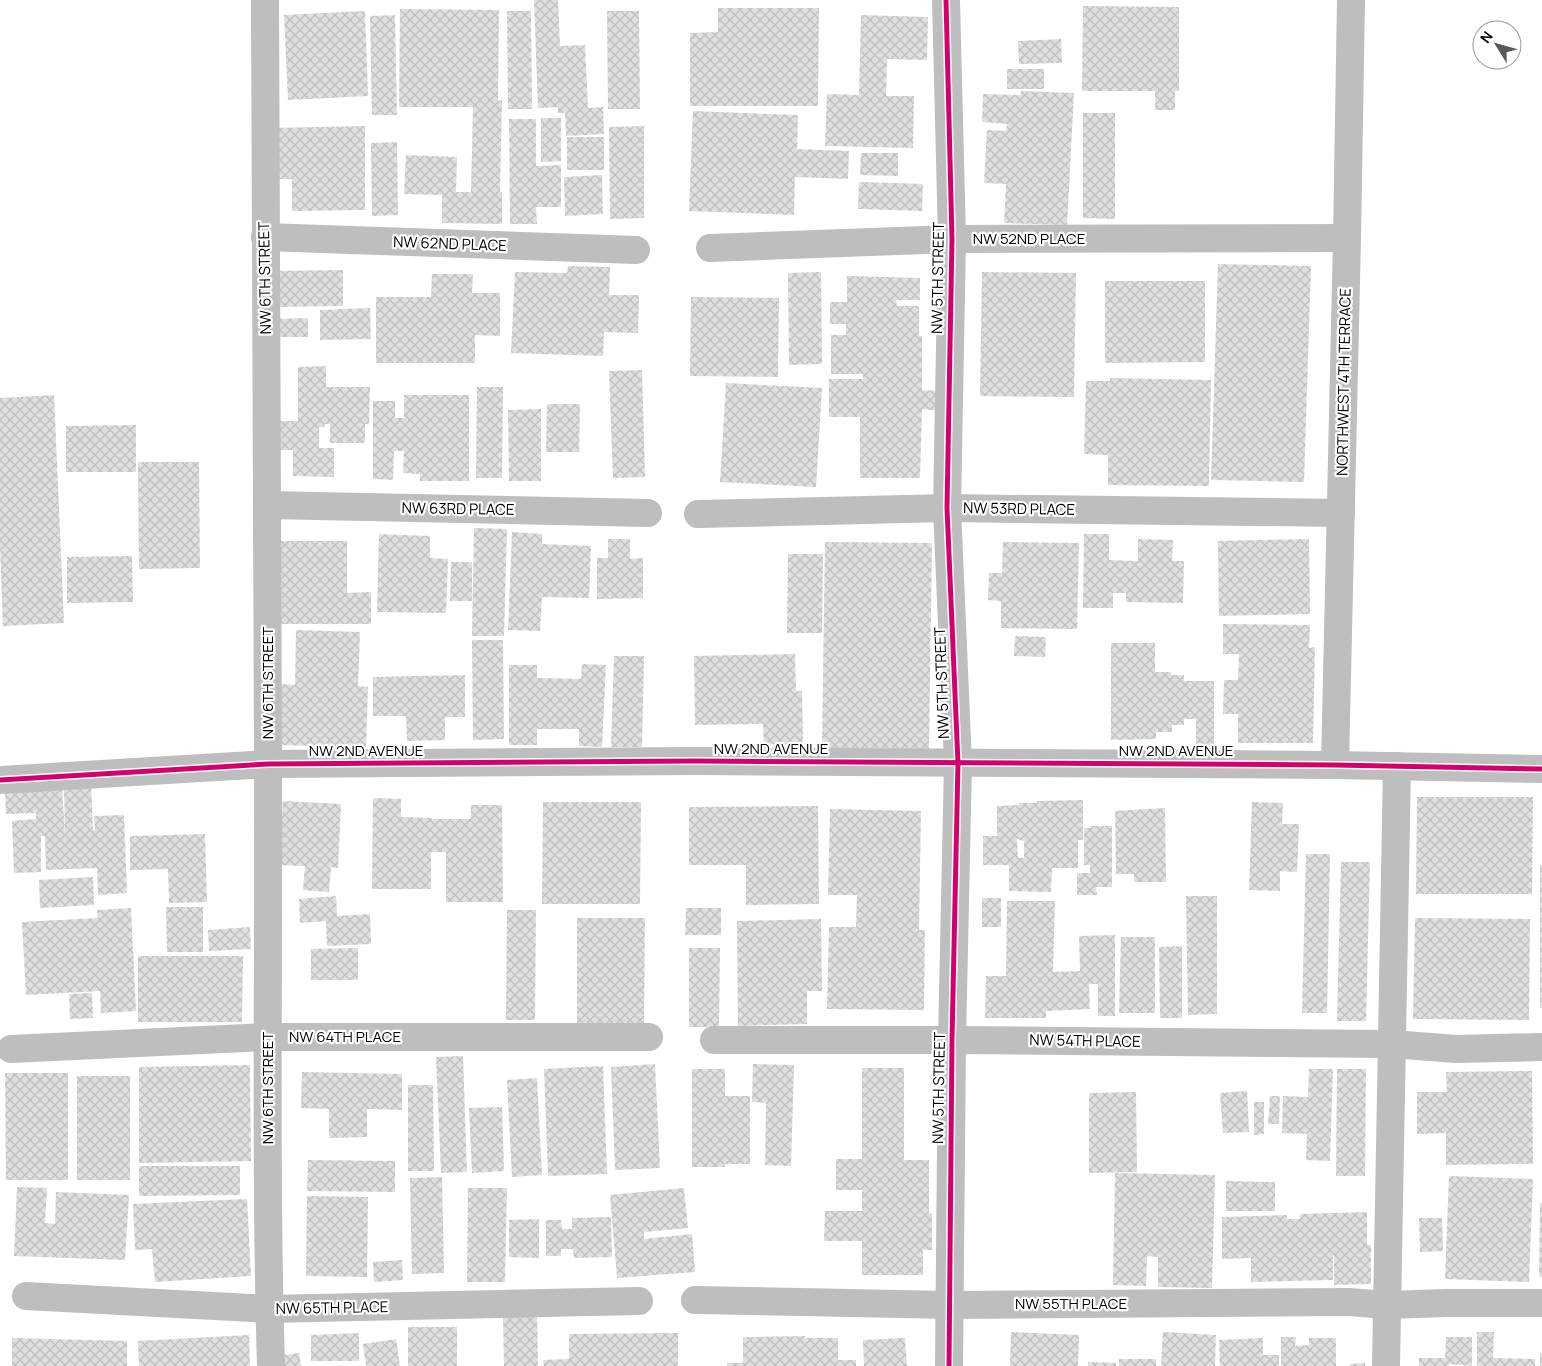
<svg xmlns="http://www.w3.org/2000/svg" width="1542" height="1366" viewBox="0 0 1542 1366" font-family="Manrope,sans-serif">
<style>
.building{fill:url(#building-cross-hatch);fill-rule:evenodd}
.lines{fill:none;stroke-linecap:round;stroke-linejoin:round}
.minor{stroke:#bebebe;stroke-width:28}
.cycleway-casing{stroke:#fff;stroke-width:8}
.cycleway{stroke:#d6006c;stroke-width:5}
.labels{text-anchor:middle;stroke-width:4.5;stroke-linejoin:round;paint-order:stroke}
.street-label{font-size:15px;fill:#000;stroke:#fff}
</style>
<defs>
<pattern id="building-cross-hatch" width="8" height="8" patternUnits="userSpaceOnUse" patternTransform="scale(1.25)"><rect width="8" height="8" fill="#dfdfdf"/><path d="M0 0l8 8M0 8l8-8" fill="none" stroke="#bebebe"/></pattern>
</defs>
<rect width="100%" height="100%" fill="#fff"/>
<g class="building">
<polygon points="534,0 558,0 560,46 585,45 588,108 603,107 604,134 566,136 565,113 558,113 558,107 538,108"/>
<polygon points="1083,6 1179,7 1179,91 1175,91 1175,110 1155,110 1155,91 1082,91"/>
<polygon points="718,8 819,8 818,106 690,106 690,33 718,32"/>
<polygon points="400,9 499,10 498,101 502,100 500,192 502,192 502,223 500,224 442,223 442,195 404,194 406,155 457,157 456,192 471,192 473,107 399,107"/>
<polygon points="365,11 368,96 288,100 284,15"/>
<polygon points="507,11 531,11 532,109 508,109"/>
<polygon points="607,11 639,11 640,109 608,109"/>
<polygon points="395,15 397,115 372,115 370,16"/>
<polygon points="861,15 928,17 927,60 887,59 886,96 914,96 913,148 825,146 827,94 859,95"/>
<polygon points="1061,39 1062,63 1019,64 1018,41"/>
<rect x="1007" y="69" width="37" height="20"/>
<polygon points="1021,91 1074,93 1067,225 1004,223 1006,184 984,183 987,130 1006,131 1007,124 982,122 983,94 1021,95"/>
<polygon points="693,111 798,115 797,149 849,151 848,179 795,177 794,215 689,211"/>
<polygon points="1083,113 1115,113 1115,219 1083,218"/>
<polygon points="541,118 561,118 561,161 541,162"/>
<polygon points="509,119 536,119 536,166 561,165 561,207 536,207 537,224 510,224"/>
<polygon points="365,126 365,210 292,211 292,179 266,179 272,128"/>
<polygon points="644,126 644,218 610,219 609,127"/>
<rect x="567" y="137" width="37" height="33"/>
<polygon points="397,142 398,215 372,216 371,143"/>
<polygon points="861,153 898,153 898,176 860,175"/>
<polygon points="602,175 603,214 565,216 564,177"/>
<polygon points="859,182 923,184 922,211 858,209"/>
<polygon points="1218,264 1311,266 1304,482 1211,480"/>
<polygon points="568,266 610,267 609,295 639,295 638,333 604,332 603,356 511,353 515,272 567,273"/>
<polygon points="343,270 343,306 274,307 273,271"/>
<polygon points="821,272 822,364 789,365 788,273"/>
<polygon points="982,272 1076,273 1074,397 980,396"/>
<polygon points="432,274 473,274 472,293 500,293 500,336 475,335 475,363 376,363 376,297 431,297"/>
<polygon points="847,276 920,278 920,300 896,300 897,306 919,306 919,336 922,336 922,390 940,391 938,411 922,409 920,478 860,478 860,417 829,417 829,379 863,379 863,374 831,374 831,335 846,335 846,324 830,324 830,302 847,302"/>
<polygon points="1105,281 1205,281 1205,362 1105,363"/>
<polygon points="691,297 779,298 778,377 690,376"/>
<polygon points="370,308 371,339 320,340 320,310"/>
<polygon points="308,318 308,337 275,337 276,319"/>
<polygon points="326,366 326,387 370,387 369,424 365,424 365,443 330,443 330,424 325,424 324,427 319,427 319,448 334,448 334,477 293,476 293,450 274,450 274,421 298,421 298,367"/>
<polygon points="642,370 645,477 613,478 609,371"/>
<polygon points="1110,378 1211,380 1209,486 1108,485 1108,455 1084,454 1086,381 1110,381"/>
<polygon points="726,383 822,388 816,487 720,482"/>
<polygon points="477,387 503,387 502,478 476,478"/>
<polygon points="54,395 64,623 3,626 0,545 0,398"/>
<polygon points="404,395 469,395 469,481 420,481 420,474 403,473 404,451 394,451 393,480 373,479 373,401 395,401 395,418 404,418"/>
<polygon points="547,404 580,404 579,452 546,452"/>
<polygon points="541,409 541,481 509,481 508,410"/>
<polygon points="136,425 136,472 66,472 66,426"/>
<polygon points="138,462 199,462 200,568 139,569"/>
<polygon points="474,528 507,529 504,636 472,636"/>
<polygon points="512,532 542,534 542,544 591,546 589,598 542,597 540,631 508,630"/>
<polygon points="379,534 430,536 430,558 448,559 446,613 377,612"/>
<polygon points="1084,534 1109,534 1109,560 1138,561 1138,539 1173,540 1172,561 1184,561 1183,603 1126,602 1126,593 1113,593 1113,608 1083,608"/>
<polygon points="608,539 630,539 630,559 643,558 643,598 597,599 597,558 608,558"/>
<polygon points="1309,539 1310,614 1219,616 1218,541"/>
<polygon points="273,541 347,541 347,593 371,592 371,624 273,624"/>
<polygon points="825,542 932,543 929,749 822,748"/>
<polygon points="1003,542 1079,543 1077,629 1001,628 1001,601 988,600 989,573 1002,573"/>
<polygon points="788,554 823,554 822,633 787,633"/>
<polygon points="132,556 133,602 67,603 67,557"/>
<polygon points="451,562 472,562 472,601 450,601"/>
<polygon points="1223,624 1310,625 1309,648 1315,647 1313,743 1238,743 1238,714 1223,714 1224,680 1238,680 1239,654 1223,654"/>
<polygon points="296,630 360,632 358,686 368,687 366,747 278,745 280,684 295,685"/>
<polygon points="1015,636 1046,637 1045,657 1014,656"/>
<polygon points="472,640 503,640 504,739 473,740"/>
<polygon points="1111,643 1155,643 1155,672 1171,672 1171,675 1184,675 1184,681 1214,681 1214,750 1196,750 1196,719 1184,719 1184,725 1172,725 1172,732 1156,732 1156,739 1111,740"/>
<polygon points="795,654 796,691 802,691 803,743 764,745 763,724 695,725 694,656"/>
<polygon points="614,656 644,656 642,747 611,747"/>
<polygon points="582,664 606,665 602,747 579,746 579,729 537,729 537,745 509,745 509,665 537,665 537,678 581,679"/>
<polygon points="465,675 465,717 445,717 445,740 407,741 406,716 373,716 373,677"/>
<polygon points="91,785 93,830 95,830 94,816 124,815 127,893 98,895 97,868 46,870 45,836 41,836 41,872 14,873 12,821 36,819 36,813 6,814 5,792 62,788 65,833 64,786"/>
<polygon points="1417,797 1533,797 1532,894 1416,894"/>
<polygon points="373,798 401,799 401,817 432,818 431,819 471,819 471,805 502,805 503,902 446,902 446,852 431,852 431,889 372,889"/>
<path d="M1083 800V840H1078V868H1052L1051 892 1009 891V865H983V836H997V806L1019 805V803H1037V801ZM1017 839 1024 841V858H1018Z"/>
<polygon points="283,801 341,804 338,868 331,867 329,892 303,890 305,866 279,865"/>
<polygon points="543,802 641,802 640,904 542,904"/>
<polygon points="1252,802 1283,803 1282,824 1299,824 1297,872 1280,871 1280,891 1249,890"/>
<polygon points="818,806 819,904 746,905 746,865 689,865 689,807"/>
<polygon points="1165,808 1166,882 1134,882 1134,874 1116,874 1115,811"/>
<polygon points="830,809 921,811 919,930 925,930 924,1010 827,1009 829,927 856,927 857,895 828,895"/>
<polygon points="1090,826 1112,826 1112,887 1096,887 1097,895 1077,895 1077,873 1090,873 1090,865 1084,865 1084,828 1090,828"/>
<polygon points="205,834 207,902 169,903 168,869 130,870 130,836"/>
<polygon points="1306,854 1330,854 1327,1013 1302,1013"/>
<polygon points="1341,862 1370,862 1366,1021 1337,1021"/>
<rect x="1540" y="865" width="2" height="143"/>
<polygon points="93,877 94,905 40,908 39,880"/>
<polygon points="336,896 337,916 370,914 371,944 327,946 326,921 300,923 299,899"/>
<polygon points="1186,896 1217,896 1217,1014 1188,1015"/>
<rect x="982" y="898" width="19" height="29"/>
<polygon points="1007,901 1055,901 1053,972 1080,971 1079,936 1115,935 1115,1016 1098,1016 1098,984 1089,984 1090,1009 1046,1011 1046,1018 985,1018 986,976 1006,976"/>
<polygon points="166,907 203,907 203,952 167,952"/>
<polygon points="131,908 136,1011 101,1013 100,991 26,995 22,922 98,918 97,910"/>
<polygon points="686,908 721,908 721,935 685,935"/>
<polygon points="507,910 536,910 535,1020 506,1020"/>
<polygon points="577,918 645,918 644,1026 577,1027"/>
<polygon points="1415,918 1530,919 1529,1020 1413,1019"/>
<polygon points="821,919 822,991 807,991 807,1024 738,1026 737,921"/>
<polygon points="250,927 251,949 209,951 208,930"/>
<polygon points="1121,937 1155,937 1155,1013 1119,1013"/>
<polygon points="1182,946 1182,1018 1160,1018 1159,947"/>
<polygon points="358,948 358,980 311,980 311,949"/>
<polygon points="689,948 720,948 719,1027 689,1027"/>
<polygon points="138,956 243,956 242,1022 138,1022"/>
<polygon points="92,993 93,1018 70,1019 69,994"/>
<polygon points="463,1056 467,1172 441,1173 436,1057"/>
<polygon points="655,1064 660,1168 615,1170 611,1067"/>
<polygon points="753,1064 794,1065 791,1166 765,1165 766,1103 752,1102"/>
<polygon points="250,1065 251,1161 139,1163 139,1067"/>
<polygon points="603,1066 607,1174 548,1176 544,1069"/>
<polygon points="862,1068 904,1068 904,1160 929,1160 929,1213 932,1213 932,1250 923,1250 923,1275 862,1275 862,1241 824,1241 825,1211 862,1211 862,1190 836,1190 836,1159 862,1159"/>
<polygon points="692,1069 725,1069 725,1096 750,1096 750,1164 724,1164 725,1167 692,1167"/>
<polygon points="1309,1069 1333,1069 1330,1161 1306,1160 1307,1134 1282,1133 1283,1096 1308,1097"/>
<polygon points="1337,1069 1366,1069 1365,1176 1336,1176"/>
<polygon points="1532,1071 1533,1164 1446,1165 1446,1133 1417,1134 1417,1092 1447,1092 1446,1072"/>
<polygon points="302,1072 402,1074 402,1110 367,1109 367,1137 329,1138 329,1109 301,1108"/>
<polygon points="5,1073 68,1073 68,1180 6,1180"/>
<rect x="77" y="1076" width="53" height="104"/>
<polygon points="537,1078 542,1175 512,1177 507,1080"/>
<polygon points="408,1085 433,1085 434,1171 408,1171"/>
<polygon points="1247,1091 1249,1132 1223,1133 1220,1093"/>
<polygon points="1136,1092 1137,1172 1089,1173 1089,1093"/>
<polygon points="1270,1096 1280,1096 1279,1124 1268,1124"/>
<polygon points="1254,1102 1264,1102 1264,1134 1254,1135"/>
<polygon points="502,1107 504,1171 472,1173 469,1108"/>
<polygon points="308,1160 395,1161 395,1192 307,1191"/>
<polygon points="139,1166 240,1166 240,1195 139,1196"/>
<polygon points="1115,1173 1215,1175 1212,1288 1158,1287 1158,1257 1147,1256 1146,1286 1113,1285"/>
<polygon points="1449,1176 1533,1179 1529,1282 1445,1279"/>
<polygon points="442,1177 444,1273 412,1274 410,1178"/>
<polygon points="1226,1181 1275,1182 1275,1211 1226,1211"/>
<polygon points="17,1187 47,1188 45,1223 55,1224 56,1192 129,1195 125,1260 14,1256"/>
<polygon points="468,1188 507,1188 505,1282 467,1282"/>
<polygon points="684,1188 688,1228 644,1232 644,1239 692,1234 695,1272 617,1278 610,1195"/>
<polygon points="307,1196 368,1197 367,1277 306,1276"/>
<polygon points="247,1199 251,1276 155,1282 152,1249 135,1250 133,1204"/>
<polygon points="1540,1203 1542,1203 1542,1277 1539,1277"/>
<polygon points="1367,1212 1367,1245 1371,1245 1371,1284 1334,1285 1334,1255 1333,1255 1333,1280 1251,1282 1251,1258 1222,1259 1222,1217 1287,1215 1287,1219 1300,1219 1300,1214"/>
<polygon points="611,1217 612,1257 574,1258 573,1249 561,1249 561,1256 546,1256 546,1220 561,1220 562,1229 572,1229 572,1218"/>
<polygon points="1419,1218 1442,1218 1443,1251 1420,1252"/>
<polygon points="539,1219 539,1258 509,1257 509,1220"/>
<polygon points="402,1260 403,1280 374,1282 373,1262"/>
<polygon points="537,1314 538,1366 504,1366 503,1315"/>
<rect x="408" y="1327" width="49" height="39"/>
<polygon points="1011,1332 1079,1335 1078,1366 1010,1366"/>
<polygon points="1163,1332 1216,1335 1215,1366 1161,1366"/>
<polygon points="1477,1332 1494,1332 1493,1358 1535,1359 1535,1366 1477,1366"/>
<polygon points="359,1333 359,1361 311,1361 311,1335"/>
<polygon points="678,1333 678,1366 544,1366 543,1360 569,1359 569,1334"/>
<polygon points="249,1335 250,1366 139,1366 138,1341"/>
<polygon points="805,1336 805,1338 838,1338 838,1360 856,1360 856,1366 727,1366 727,1363 743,1363 743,1337"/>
<polygon points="1281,1337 1296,1337 1295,1346 1309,1345 1309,1338 1336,1338 1336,1366 1281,1366"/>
<polygon points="1446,1337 1472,1337 1472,1366 1449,1364 1449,1366 1419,1366 1419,1358 1445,1358"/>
<polygon points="12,1338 127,1341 127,1366 12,1366"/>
<polygon points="905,1338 907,1366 864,1366 863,1340"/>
<polygon points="1263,1338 1263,1355 1279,1355 1279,1366 1220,1366 1219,1340"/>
<polygon points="396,1339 400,1366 366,1366 363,1344"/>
<polygon points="299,1353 301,1366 276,1366 275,1356"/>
<rect x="1540" y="1353" width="2" height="13"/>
<rect x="1119" y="1359" width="37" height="7"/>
<polygon points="1088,1362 1116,1363 1116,1366 1088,1366"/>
<polygon points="1365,1363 1365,1366 1350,1366 1350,1364"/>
</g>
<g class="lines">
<g class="minor">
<path d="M265 0C265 254 268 508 268 762 269 963 265 1165 271 1366"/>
<polyline points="946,0 952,239 947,508 958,763 952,1040 949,1366"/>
<polyline points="265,237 636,250"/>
<polyline points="710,248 952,239 1347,238"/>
<polyline points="268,505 648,513"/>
<polyline points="698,514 947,508 1341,513"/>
<polyline points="1335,765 1347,238 1351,0"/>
<polyline points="0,780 268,764 696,761 1335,765 1542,769"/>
<polyline points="714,1040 952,1040 1392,1044 1456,1049 1542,1047"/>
<polyline points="11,1049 268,1037 649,1037"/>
<polyline points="26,1296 269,1309 639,1301"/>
<polyline points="695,1300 950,1305 1349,1302 1387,1305 1446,1303 1542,1303"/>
<polyline points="1386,1366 1397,766"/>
</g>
<g class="cycleway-casing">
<g id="cycleway">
<polyline points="946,0 952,239 947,508 958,763 952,1040 949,1366"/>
<polyline points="0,780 268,764 696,761 1335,765 1542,769"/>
</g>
</g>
<use href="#cycleway" class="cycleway"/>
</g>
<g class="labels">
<g class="street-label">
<text x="1029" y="244">NW 52ND PLACE</text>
<text transform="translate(450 244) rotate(2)" y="5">NW 62ND PLACE</text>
<text transform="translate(265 278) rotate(-91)" y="5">NW 6TH STREET</text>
<text transform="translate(938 278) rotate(-89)" y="5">NW 5TH STREET</text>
<text transform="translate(1344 382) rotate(-89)" y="5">NORTHWEST 4TH TERRACE</text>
<text transform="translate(458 509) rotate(1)" y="5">NW 63RD PLACE</text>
<text transform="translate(1019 509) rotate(1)" y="5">NW 53RD PLACE</text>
<text transform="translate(268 683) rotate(-90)" y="5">NW 6TH STREET</text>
<text transform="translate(942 683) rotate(-92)" y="5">NW 5TH STREET</text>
<text x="771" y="754">NW 2ND AVENUE</text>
<text x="366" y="756">NW 2ND AVENUE</text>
<text x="1176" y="756">NW 2ND AVENUE</text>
<text x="345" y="1042">NW 64TH PLACE</text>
<text transform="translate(1085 1041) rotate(1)" y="5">NW 54TH PLACE</text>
<text transform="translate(268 1088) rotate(-90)" y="5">NW 6TH STREET</text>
<text transform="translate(939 1088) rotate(-89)" y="5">NW 5TH STREET</text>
<text x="1071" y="1309">NW 55TH PLACE</text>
<text transform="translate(332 1308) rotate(-1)" y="5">NW 65TH PLACE</text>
</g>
</g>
<g transform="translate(1497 45) rotate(307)"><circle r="24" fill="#ffffff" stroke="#999999"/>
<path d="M0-4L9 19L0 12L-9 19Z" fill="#595959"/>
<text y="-8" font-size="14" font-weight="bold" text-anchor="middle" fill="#000000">N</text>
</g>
</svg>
